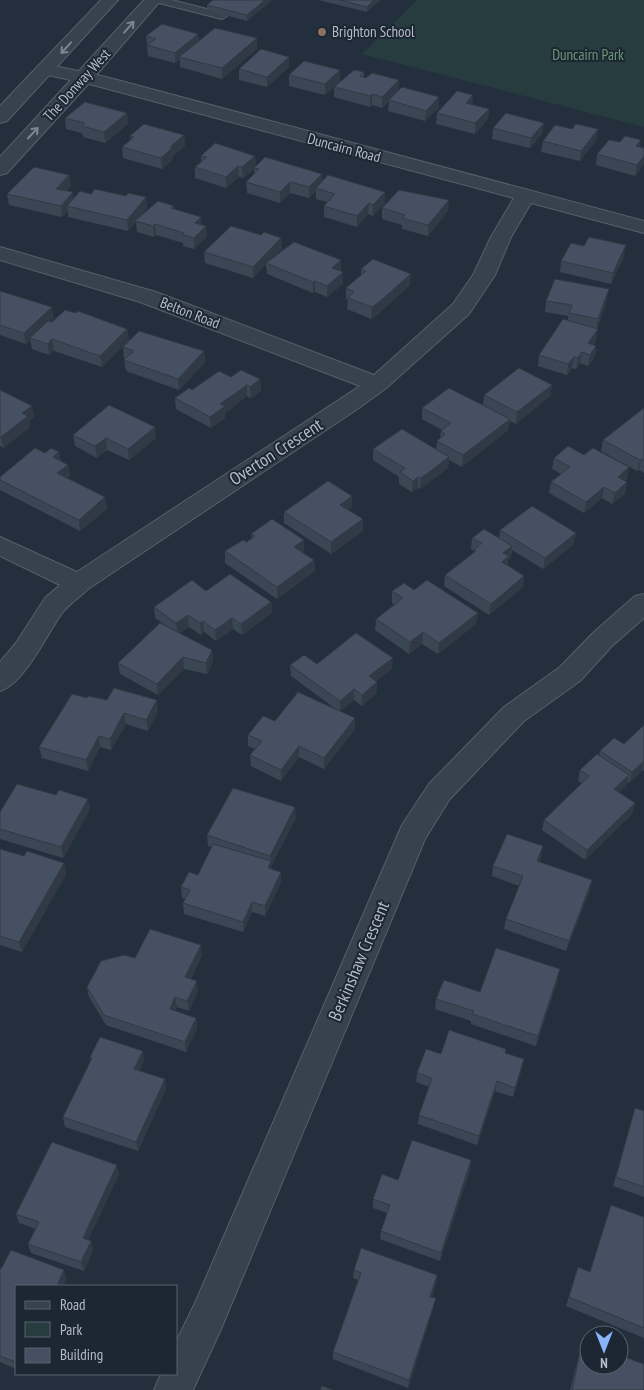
<svg xmlns="http://www.w3.org/2000/svg" width="644" height="1390" viewBox="0 0 644 1390" font-family="'PT Sans Narrow',sans-serif">
<style>
.green{fill:#263c3f}
.lines{fill:none;stroke-linecap:round;stroke-linejoin:round}
.service-casing{stroke:#565f6c;stroke-width:2}
.minor-casing{stroke:#565f6c;stroke-width:2}
.tertiary-casing{stroke:#565f6c;stroke-width:2}
.service{fill:#38414e;fill-rule:evenodd}
.minor{fill:#38414e;fill-rule:evenodd}
.tertiary{fill:#38414e;fill-rule:evenodd}
.wall{fill:#3b4654}
.shaded-wall{fill:#303945}
.building{fill:#455162;stroke:#303945}
.oneway{stroke:#7c8592}
.education-dot{fill:#8d6e63;stroke:#1d2633;stroke-width:2}
.labels{text-anchor:middle;stroke-width:4;stroke-linejoin:round;paint-order:stroke}
.far-poi-label{font-size:15px;fill:#b4bcc9;stroke:#1d2633;text-anchor:start}
.far-park-label{font-size:15px;fill:#6b9a76;stroke:#1d2633}
.far-street-label{font-size:15px;fill:#b4bcc9;stroke:#1d2633}
.street-label{font-size:18px;fill:#b4bcc9;stroke:#1d2633}
</style>
<rect width="100%" height="100%" fill="#242f3e"/>
<polygon class="green" points="417,0 644,0 644,127 362,54"/>
<g class="lines">
<g class="service-casing">
<polygon id="service" points="154,0 172,0 226,14 227,16 222,19 155,2"/>
</g>
<g class="minor-casing">
<g id="minor">
<path d="M45 64 106 77 644 221V233L531 203 511 237 495 275 469 314 385 389 356 410 88 589C80 597 69 604 62 613 47 634 24 684 0 691V662L16 643 45 598 60 585 0 556V537L77 572 360 386 140 302 0 260V247L156 292 374 375 453 304 473 275 491 237 514 198 97 86 39 73 36 69 39 65Z"/>
<polygon points="644,594 644,618 612,646 580,681 524,721 449,800 425,839 221,1329 193,1390 154,1390 161,1374 176,1374 176,1342 195,1303 402,825 429,784 504,707 560,667 594,632 635,596"/>
</g>
</g>
<g class="tertiary-casing">
<g id="tertiary">
<polygon points="101,0 118,0 7,121 0,123 0,106"/>
<polygon points="144,0 161,0 91,81 7,173 0,175 0,157"/>
</g>
</g>
<use href="#service" class="service"/>
<use href="#minor" class="minor"/>
<use href="#tertiary" class="tertiary"/>
</g>
<g class="wall">
<polygon points="272,0 247,21 207,10 207,5"/>
<polygon points="318,0 380,0 367,12"/>
<polygon points="198,34 199,41 257,38 257,49 222,79 180,67 180,60 175,63 148,56 146,36"/>
<polygon points="289,67 267,87 239,80 239,69"/>
<polygon points="364,72 364,77 366,78 399,80 399,91 439,108 425,121 388,111 389,101 382,108 372,105 370,107 334,97 334,87"/>
<polygon points="289,75 340,81 325,95 289,86"/>
<polygon points="473,95 472,104 489,109 488,119 475,134 436,124 437,113"/>
<polygon points="127,113 128,124 105,143 83,137 82,133 66,129 65,118"/>
<polygon points="544,123 542,134 530,148 492,139 493,128"/>
<polygon points="572,129 598,129 596,140 580,161 541,152 543,141"/>
<polygon points="184,135 185,146 173,156 173,159 162,169 123,158 122,147 131,140 130,136"/>
<polygon points="640,147 644,148 644,164 635,176 596,165 597,154"/>
<polygon points="201,156 255,156 256,167 243,178 239,177 226,188 195,178 195,167 201,162"/>
<polygon points="254,168 322,181 385,203 373,216 368,214 357,227 324,217 324,206 327,202 316,199 316,191 309,198 290,193 280,203 247,193 246,182 254,174"/>
<polygon points="69,175 71,186 66,191 74,198 91,194 146,197 147,208 138,219 174,206 174,209 201,224 206,226 207,237 194,249 183,246 183,243 156,235 154,237 137,232 136,222 128,231 68,217 68,211 62,217 9,205 7,194"/>
<polygon points="382,208 448,211 428,236 402,229 402,225 382,219"/>
<polygon points="261,235 281,238 282,249 272,259 341,271 343,284 327,297 315,292 313,293 267,274 266,264 253,278 205,263 204,252"/>
<polygon points="624,257 611,284 560,272 561,261"/>
<polygon points="361,269 410,285 379,313 371,319 347,309 348,300 346,299 346,288 361,275"/>
<polygon points="0,291 54,318 50,322 127,329 129,340 102,367 54,351 49,355 32,349 30,340 26,344 0,335"/>
<polygon points="607,300 597,329 596,340 593,345 596,346 595,357 588,366 580,363 576,369 572,368 567,375 538,366 539,355 568,320 568,316 545,312 546,301"/>
<polygon points="123,347 204,351 205,362 179,390 126,371 124,360 126,359 124,358"/>
<polygon points="231,377 260,379 261,391 251,398 247,396 225,413 225,418 211,428 176,409 175,398 192,390"/>
<polygon points="552,385 550,396 516,424 510,421 508,430 462,467 449,460 448,468 420,489 418,488 412,492 399,484 399,477 373,460 373,449 436,450 437,441 440,438 441,431 442,430 422,419 422,408 483,405 484,395"/>
<polygon points="0,390 32,406 34,417 29,421 30,427 3,448 0,446"/>
<polygon points="644,408 644,473 639,470 637,471 601,451 603,440"/>
<polygon points="73,435 156,438 129,460 107,450 97,458 75,446"/>
<polygon points="59,452 61,461 68,465 70,476 67,478 107,509 80,531 0,490 0,477 45,453"/>
<polygon points="584,455 629,467 627,479 625,481 627,482 625,494 612,504 602,498 584,513 549,493 551,482 561,474 552,469 554,458"/>
<polygon points="352,507 348,510 363,519 363,531 331,554 284,523 284,512"/>
<polygon points="500,530 574,544 543,569 512,550 511,557 508,560 508,565 524,576 523,587 489,615 444,586 445,575 474,552 474,551 471,549 472,538 499,538"/>
<polygon points="251,534 304,540 304,551 302,552 314,560 315,571 277,599 225,563 225,551 247,542 252,539"/>
<polygon points="414,590 476,624 438,654 422,644 409,654 375,630 376,619 395,605 392,603 392,591"/>
<polygon points="206,591 271,602 272,613 242,635 233,629 216,641 204,632 201,635 189,627 180,633 212,650 213,661 207,674 184,669 158,695 120,674 118,663 164,624 155,618 154,607"/>
<polygon points="317,664 392,669 376,681 377,682 377,693 362,706 354,700 340,711 355,718 355,729 324,769 299,757 281,781 251,766 250,755 255,749 248,746 248,735 275,721 337,710 291,676 290,665"/>
<polygon points="87,698 107,700 158,711 148,731 126,724 111,750 100,747 88,771 42,758 39,747"/>
<polygon points="644,725 644,771 643,770 629,783 627,782 626,786 619,792 635,803 632,814 585,860 542,830 544,820 582,783 578,781 580,770 599,755 600,751 624,744"/>
<polygon points="90,809 63,858 0,839 0,812"/>
<polygon points="296,818 271,866 272,869 281,882 265,916 252,912 243,932 184,914 183,903 185,899 182,898 181,887 198,875 212,847 208,846 207,835"/>
<polygon points="0,849 24,856 64,863 66,874 22,952 0,945"/>
<polygon points="541,857 539,862 592,880 590,890 566,951 504,929 506,919 519,886 492,876 493,866"/>
<polygon points="202,955 191,979 198,991 189,1011 177,1007 175,1011 196,1018 197,1028 186,1052 106,1025 89,997 87,987 135,958"/>
<polygon points="558,979 536,1046 471,1024 471,1021 435,1009 436,999 480,992"/>
<polygon points="506,1049 505,1053 522,1069 513,1097 495,1091 477,1145 418,1124 419,1115 429,1087 416,1082 417,1073 441,1054"/>
<polygon points="90,1057 144,1060 139,1071 166,1089 138,1151 65,1127 63,1117 91,1061"/>
<polygon points="635,1108 644,1111 644,1197 613,1186"/>
<polygon points="470,1170 440,1261 380,1239 381,1231 387,1213 373,1208 373,1199 398,1180"/>
<polygon points="119,1174 88,1240 91,1241 93,1250 84,1271 31,1253 28,1244 36,1229 19,1223 16,1214"/>
<polygon points="644,1217 644,1338 566,1306 578,1267 589,1272"/>
<polygon points="0,1268 67,1279 16,1286 16,1369 0,1362"/>
<polygon points="354,1270 437,1275 436,1284 432,1297 434,1306 408,1388 333,1359 333,1352 358,1280 353,1278"/>
<polygon points="582,1343 644,1390 570,1390 580,1351"/>
</g>
<g class="shaded-wall">
<polygon points="265,0 272,0 247,21 247,15"/>
<polygon points="374,0 380,0 367,12 367,7"/>
<polygon points="198,34 199,44 179,57 180,60 175,63 175,53"/>
<polygon points="257,38 257,49 222,79 222,68"/>
<polygon points="289,57 289,67 267,87 267,77"/>
<polygon points="340,70 340,81 325,95 325,84"/>
<polygon points="399,80 399,91 382,108 382,97"/>
<polygon points="372,94 372,105 370,107 370,96"/>
<polygon points="473,95 472,106 466,103"/>
<polygon points="439,97 439,108 425,121 426,111"/>
<polygon points="489,109 488,119 475,134 475,123"/>
<polygon points="127,113 128,124 105,143 104,132"/>
<polygon points="544,123 542,134 530,148 531,138"/>
<polygon points="598,129 596,140 580,161 581,151"/>
<polygon points="184,135 185,146 173,156 173,159 162,169 161,158 170,147"/>
<polygon points="641,140 640,151 636,146"/>
<polygon points="255,156 256,167 243,178 242,167"/>
<polygon points="644,156 644,164 635,176 637,165"/>
<polygon points="238,166 239,177 226,188 226,177"/>
<polygon points="322,174 322,184 316,188 316,191 309,198 309,187"/>
<polygon points="69,175 71,186 58,200 56,189"/>
<polygon points="290,182 290,193 280,203 280,192"/>
<polygon points="73,192 74,203 67,206 68,211 62,217 61,206"/>
<polygon points="385,192 385,203 373,216 373,205"/>
<polygon points="146,197 147,208 128,231 127,220"/>
<polygon points="449,200 448,211 428,236 428,225"/>
<polygon points="369,203 368,214 357,227 357,216"/>
<polygon points="201,217 202,228 195,223"/>
<polygon points="155,224 156,235 154,237 153,226"/>
<polygon points="206,226 207,237 194,249 194,238"/>
<polygon points="281,238 282,249 267,264 266,263 266,264 253,278 253,267"/>
<polygon points="626,245 624,257 611,284 613,273"/>
<polygon points="341,260 341,271 332,268"/>
<polygon points="343,272 343,284 327,297 327,286"/>
<polygon points="411,274 410,285 379,313 371,319 372,307"/>
<polygon points="315,281 315,292 313,293 313,282"/>
<polygon points="609,289 607,300 596,330 598,319"/>
<polygon points="52,307 54,318 32,338 30,338 30,340 26,344 24,333"/>
<polygon points="127,329 129,340 102,367 100,356"/>
<polygon points="598,329 596,340 587,355 588,343"/>
<polygon points="52,339 54,351 49,355 48,344"/>
<polygon points="596,346 595,357 588,366 590,355"/>
<polygon points="204,351 205,362 179,390 178,379"/>
<polygon points="582,352 580,363 576,369 578,358"/>
<polygon points="574,357 572,368 567,375 568,364"/>
<polygon points="260,379 261,391 251,398 250,387"/>
<polygon points="247,385 247,396 225,413 225,418 211,428 210,417 220,404"/>
<polygon points="552,385 550,396 516,424 517,412"/>
<polygon points="32,406 34,417 29,421 30,427 3,448 1,437 22,413"/>
<polygon points="510,419 508,430 462,467 463,455"/>
<polygon points="155,427 156,438 129,460 128,449"/>
<polygon points="106,438 107,450 97,458 95,446"/>
<polygon points="59,452 61,463 53,457"/>
<polygon points="449,457 448,468 420,489 421,478"/>
<polygon points="641,459 639,470 637,471 640,460"/>
<polygon points="68,465 70,476 59,484 57,473"/>
<polygon points="629,467 627,479 615,488 618,477"/>
<polygon points="418,477 418,488 412,492 413,481"/>
<polygon points="627,482 625,494 612,504 615,493"/>
<polygon points="604,487 602,498 584,513 586,502"/>
<polygon points="352,496 352,507 340,516 340,505"/>
<polygon points="105,497 107,509 80,531 79,520"/>
<polygon points="363,519 363,531 331,554 331,542"/>
<polygon points="576,533 574,544 543,569 545,558"/>
<polygon points="304,540 304,551 294,558 294,547"/>
<polygon points="512,546 511,557 508,560 507,568 500,573 503,553"/>
<polygon points="314,560 315,571 277,599 277,587"/>
<polygon points="524,576 523,587 489,615 491,604"/>
<polygon points="271,602 272,613 242,635 241,624"/>
<polygon points="478,613 476,624 438,654 439,643"/>
<polygon points="188,615 189,627 178,635 176,623"/>
<polygon points="232,618 233,629 216,641 215,630"/>
<polygon points="203,621 204,632 201,635 200,623"/>
<polygon points="423,632 422,644 409,654 410,642"/>
<polygon points="212,650 213,661 207,674 206,663"/>
<polygon points="183,657 184,669 158,695 157,684"/>
<polygon points="393,658 392,669 369,687 369,676"/>
<polygon points="377,682 377,693 362,706 362,695"/>
<polygon points="354,689 354,700 340,712 340,701"/>
<polygon points="157,700 158,711 148,731 146,720"/>
<polygon points="124,713 126,724 111,750 110,739"/>
<polygon points="355,718 355,729 324,769 324,758"/>
<polygon points="99,736 100,747 88,771 86,760"/>
<polygon points="299,746 299,757 281,781 281,770"/>
<polygon points="644,761 643,770 629,783 632,772"/>
<polygon points="629,775 626,786 611,800 614,789"/>
<polygon points="88,799 90,809 63,858 61,847"/>
<polygon points="635,803 632,814 585,860 587,850"/>
<polygon points="295,807 296,818 271,866 272,872 268,868 271,863 270,856"/>
<polygon points="543,846 541,857 535,872 537,861"/>
<polygon points="64,863 66,874 22,952 19,942"/>
<polygon points="281,872 281,882 265,916 265,906"/>
<polygon points="592,880 590,890 566,951 569,941"/>
<polygon points="252,902 252,912 243,932 243,922"/>
<polygon points="201,945 202,955 187,987 185,977"/>
<polygon points="560,969 558,979 536,1046 538,1036"/>
<polygon points="197,981 198,991 189,1011 187,1001"/>
<polygon points="175,997 177,1007 171,1019 170,1009"/>
<polygon points="196,1018 197,1028 186,1052 185,1042"/>
<polygon points="143,1051 144,1060 135,1078 134,1069"/>
<polygon points="524,1059 522,1069 513,1097 515,1088"/>
<polygon points="165,1079 166,1089 138,1151 136,1142"/>
<polygon points="497,1081 495,1091 477,1145 479,1136"/>
<polygon points="471,1160 470,1170 440,1261 441,1253"/>
<polygon points="117,1165 119,1174 85,1246 83,1238"/>
<polygon points="91,1241 93,1250 84,1271 81,1262"/>
<polygon points="64,1270 67,1279 64,1286 57,1286"/>
<polygon points="437,1275 436,1284 429,1305 430,1297"/>
<polygon points="436,1298 434,1306 408,1388 409,1380"/>
</g>
<g class="building">
<polygon points="213,0 265,0 247,15 207,5"/>
<polygon points="340,0 374,0 367,7"/>
<polygon points="162,24 198,34 175,53 147,45 156,39 146,36"/>
<polygon points="215,28 257,38 222,68 179,57"/>
<polygon points="261,49 289,57 267,77 239,69"/>
<polygon points="304,61 340,70 325,84 289,75"/>
<polygon points="354,70 364,72 360,76 366,78 372,73 399,80 382,97 372,94 370,96 334,87"/>
<polygon points="402,87 439,97 426,111 389,100"/>
<polygon points="457,91 473,95 466,103 489,109 475,123 437,113"/>
<polygon points="85,102 127,113 104,132 82,126 85,123 65,118"/>
<polygon points="506,113 544,123 531,138 493,128"/>
<polygon points="144,124 184,135 170,147 172,148 161,158 122,147 134,137 130,136"/>
<polygon points="576,124 598,129 581,151 543,141 555,125 572,129"/>
<polygon points="625,136 641,140 636,146 644,148 644,156 637,165 597,154 609,140 620,142"/>
<polygon points="215,143 255,156 242,167 238,166 226,177 195,167 207,157 201,156"/>
<polygon points="265,157 322,174 309,187 290,182 280,192 246,182 259,169 254,168"/>
<polygon points="34,167 69,175 56,189 73,192 61,206 7,194"/>
<polygon points="328,175 385,192 373,205 369,203 357,216 324,206 335,194 316,188"/>
<polygon points="95,189 126,196 128,193 146,197 127,220 67,206 80,191 91,194"/>
<polygon points="399,190 449,200 428,225 402,218 405,215 382,208"/>
<polygon points="158,201 174,206 171,208 201,217 195,223 206,226 194,238 183,235 184,233 155,224 153,226 135,221"/>
<polygon points="231,226 261,235 264,232 281,238 253,267 204,252"/>
<polygon points="589,237 626,245 613,273 561,261 571,243 584,246"/>
<polygon points="294,242 341,260 332,268 343,272 327,286 315,281 313,282 266,263"/>
<polygon points="373,259 411,274 379,302 372,307 348,298 354,292 346,288 366,271 361,269"/>
<polygon points="555,279 609,289 598,319 569,313 572,305 546,301"/>
<polygon points="0,291 52,307 24,333 0,325"/>
<polygon points="65,310 76,313 78,311 127,329 100,356 52,339 48,344 30,338 48,321 52,322"/>
<polygon points="563,319 598,329 588,343 596,346 590,355 582,352 578,358 574,357 568,364 539,355"/>
<polygon points="139,331 204,351 178,379 124,360 134,351 123,347"/>
<polygon points="519,368 552,385 517,412 484,395"/>
<polygon points="241,370 260,379 250,387 247,385 220,404 225,406 210,417 175,398 189,388 192,390 219,371 231,377"/>
<polygon points="449,388 510,419 463,455 437,441 445,434 441,431 451,423 422,408"/>
<polygon points="0,390 32,406 22,413 28,416 1,437 0,436"/>
<polygon points="109,405 155,427 128,449 106,438 95,446 73,435"/>
<polygon points="644,408 644,460 641,459 640,460 603,440"/>
<polygon points="402,429 449,457 421,478 418,477 413,481 400,472 405,468 373,449"/>
<polygon points="568,446 584,455 593,448 629,467 618,477 627,482 615,493 604,487 586,502 551,482 570,467 554,458"/>
<polygon points="35,448 45,453 51,448 59,452 53,457 68,465 57,473 105,497 79,520 0,480 0,477"/>
<polygon points="328,481 352,496 340,505 363,519 331,542 284,512"/>
<polygon points="532,506 576,533 545,558 500,530"/>
<polygon points="272,519 304,540 294,547 314,560 277,587 225,551 243,540 247,542 255,536 251,534"/>
<polygon points="484,529 512,546 503,553 509,556 502,562 524,576 491,604 445,575 476,551 474,550 482,543 472,538"/>
<polygon points="230,574 271,602 241,624 232,618 215,630 203,621 200,623 188,615 176,623 154,607 192,580 206,591"/>
<polygon points="427,580 478,613 439,643 423,632 410,642 376,619 403,598 392,591 404,583 414,590"/>
<polygon points="160,623 212,650 206,663 183,657 157,684 118,663"/>
<polygon points="356,633 393,658 369,676 377,682 362,695 354,689 340,701 290,665 304,655 317,664"/>
<polygon points="114,688 157,700 146,720 124,713 110,739 99,736 86,760 39,747 72,694 87,698 88,696 107,700"/>
<polygon points="298,692 355,718 324,758 299,746 281,770 250,755 262,741 248,735 263,716 275,721"/>
<polygon points="644,725 644,761 632,772 600,751 614,738 624,744"/>
<polygon points="597,754 629,775 614,789 635,803 587,850 544,820 589,776 580,770"/>
<polygon points="17,784 56,795 59,790 88,799 61,847 0,829 0,812"/>
<polygon points="233,788 295,807 270,856 207,835"/>
<polygon points="507,834 543,846 537,861 592,880 569,941 506,919 523,876 493,866"/>
<polygon points="213,844 271,861 268,868 281,872 265,906 252,902 243,922 183,903 190,890 181,887 189,872 198,875"/>
<polygon points="0,849 24,856 27,851 64,863 19,942 0,936"/>
<polygon points="150,929 201,945 185,977 197,981 187,1001 175,997 170,1009 196,1018 185,1042 104,1015 87,987 101,961 124,955 135,958"/>
<polygon points="496,948 560,969 538,1036 472,1014 474,1011 436,999 444,980 480,992"/>
<polygon points="449,1030 506,1049 505,1053 524,1059 515,1088 497,1081 479,1136 419,1115 432,1078 417,1073 426,1049 441,1054"/>
<polygon points="100,1037 143,1051 134,1069 165,1079 136,1142 63,1117 92,1058 90,1057"/>
<polygon points="635,1108 644,1111 644,1187 616,1177"/>
<polygon points="412,1140 471,1160 441,1253 381,1231 390,1205 373,1199 382,1174 398,1180"/>
<polygon points="52,1142 117,1165 83,1238 91,1241 81,1262 28,1244 39,1222 16,1214"/>
<polygon points="611,1205 644,1217 644,1328 569,1297 578,1267 590,1272"/>
<polygon points="361,1248 437,1275 430,1297 436,1298 409,1380 333,1352 361,1273 354,1270"/>
<polygon points="11,1250 64,1270 57,1286 16,1286 16,1362 0,1356 0,1268 1,1269"/>
<polygon points="582,1343 589,1345 589,1365 619,1365 619,1355 644,1364 644,1390 572,1390"/>
<polygon points="322,1386 333,1390 320,1390"/>
</g>
<defs><path id="oneway-shaft" d="M-6 0H5M1.5-3L5.5 0L1.5 3" fill="none" stroke-width="1.6" stroke-linecap="round" stroke-linejoin="round" transform="scale(1.25)"/></defs>
<g class="oneway">
<use href="#oneway-shaft" transform="translate(129 27) rotate(-49)"/>
<use href="#oneway-shaft" transform="translate(66 48) rotate(132)"/>
<use href="#oneway-shaft" transform="translate(33 133) rotate(-47)"/>
</g>
<circle class="education-dot" cx="322" cy="32" r="5"/>
<g class="labels">
<g class="far-poi-label">
<text x="332" y="37">Brighton School</text>
</g>
<g class="far-park-label">
<text x="588" y="60">Duncairn Park</text>
</g>
<g class="far-street-label">
<text transform="translate(77 85) rotate(-48)" y="5">The Donway West</text>
<text transform="translate(344 148) rotate(15)" y="5">Duncairn Road</text>
<text transform="translate(190 313) rotate(21)" y="5">Belton Road</text>
</g>
<g class="street-label">
<text transform="translate(276 452) rotate(-33)" y="6">Overton Crescent</text>
<text transform="translate(359 961) rotate(-67)" y="6">Berkinshaw Crescent</text>
</g>
</g>
<rect x="15" y="1285" width="162" height="90" fill="#1d2633" stroke="#59626f"/>
<rect x="25" y="1301" width="25" height="8" fill="#38414e" stroke="#59626f"/>
<text x="60" y="1310" font-size="15" fill="#b4bcc9">Road</text>
<rect x="25" y="1322" width="25" height="15" fill="#263c3f" stroke="#59626f"/>
<text x="60" y="1335" font-size="15" fill="#b4bcc9">Park</text>
<rect x="25" y="1348" width="25" height="15" fill="#455162" stroke="#59626f"/>
<text x="60" y="1360" font-size="15" fill="#b4bcc9">Building</text>
<g transform="translate(604 1350) rotate(180)"><circle r="24" fill="#1d2633" stroke="#59626f"/>
<path d="M0-4L9 19L0 12L-9 19Z" fill="#8ab4f8"/>
<text y="-8" font-size="14" font-weight="bold" text-anchor="middle" fill="#b4bcc9">N</text>
</g>
</svg>
